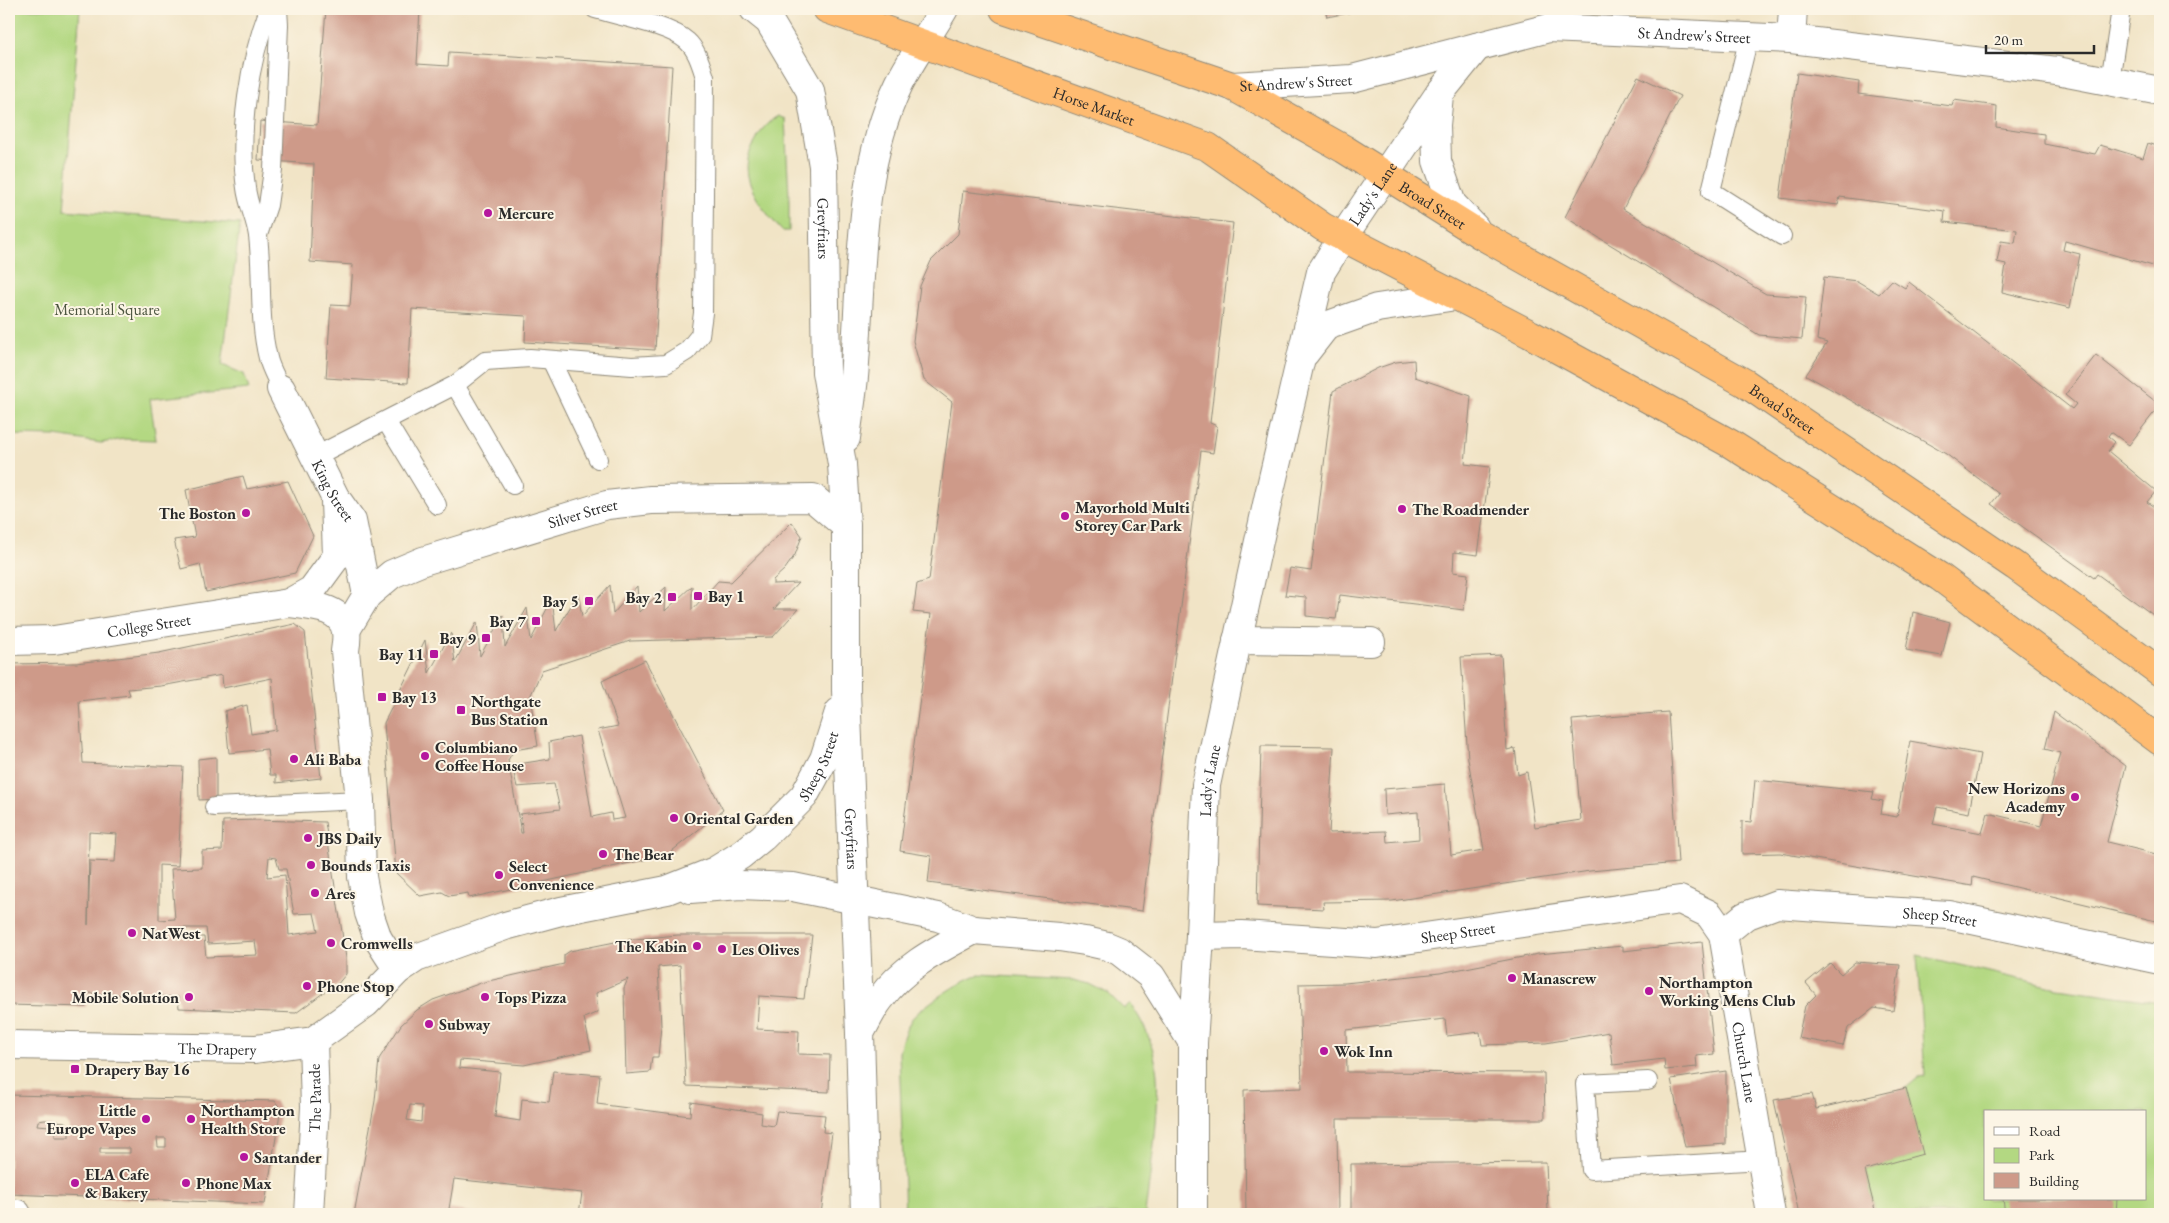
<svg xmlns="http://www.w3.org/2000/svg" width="2169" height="1223" viewBox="0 0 2169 1223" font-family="'EB Garamond',serif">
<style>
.green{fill:#b3d882;stroke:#6f8256;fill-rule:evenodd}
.building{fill:#ce9a89;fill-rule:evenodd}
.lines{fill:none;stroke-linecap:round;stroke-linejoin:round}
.lane-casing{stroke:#8e8878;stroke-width:20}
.street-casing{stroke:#8e8878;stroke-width:30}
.highway-casing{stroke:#8e8878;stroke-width:30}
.lane{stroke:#fff;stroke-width:18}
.street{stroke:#fff;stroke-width:28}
.highway{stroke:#febb71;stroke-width:28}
.poi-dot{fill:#b5179e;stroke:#fcf5e5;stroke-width:2}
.labels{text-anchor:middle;stroke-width:4;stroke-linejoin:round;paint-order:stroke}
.street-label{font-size:16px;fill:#2b2b2b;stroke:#fcf5e5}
.poi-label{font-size:16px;font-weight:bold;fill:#2b2b2b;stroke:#fcf5e5;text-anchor:start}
.park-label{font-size:16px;fill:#4d5641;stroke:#fcf5e5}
</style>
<rect width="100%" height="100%" fill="#fcf5e5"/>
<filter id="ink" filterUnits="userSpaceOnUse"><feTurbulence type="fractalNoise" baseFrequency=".02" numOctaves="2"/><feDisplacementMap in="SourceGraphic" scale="10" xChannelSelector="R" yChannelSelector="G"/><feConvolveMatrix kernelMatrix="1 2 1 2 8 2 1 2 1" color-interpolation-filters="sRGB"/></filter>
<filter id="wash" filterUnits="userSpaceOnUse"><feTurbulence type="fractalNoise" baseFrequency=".0096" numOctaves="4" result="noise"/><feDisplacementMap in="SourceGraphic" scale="20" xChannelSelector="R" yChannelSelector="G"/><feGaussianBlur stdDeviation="1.12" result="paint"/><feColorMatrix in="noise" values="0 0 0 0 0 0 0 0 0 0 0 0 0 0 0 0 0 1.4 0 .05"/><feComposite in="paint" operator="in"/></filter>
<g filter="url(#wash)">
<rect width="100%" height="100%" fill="#f1e4c6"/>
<g class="green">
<polygon points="9,9 80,9 64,210 240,224 222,365 244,374 249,389 150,399 156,440 124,439 101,443 56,436 9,435"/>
<path d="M778 116 785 119 789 196V231H782C765 212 740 183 749 155 750 151 753 146 756 141 761 130 767 122 778 116Z"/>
<path d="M1917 955 2057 988 2160 1002V1214H1876L1865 1170 1922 1154 1906 1088 1919 1077 1925 1076ZM1985 1112H2145V1199H1985Z"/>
<path d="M978 975 1073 980 1090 984 1109 994 1124 1009 1130 1003C1141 1019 1150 1036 1154 1055 1164 1098 1150 1169 1145 1214H905L899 1053C901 1041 905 1031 911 1020 919 1008 963 979 978 975Z"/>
</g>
<g id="blocks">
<g class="building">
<polygon points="326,9 420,9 417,64 448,66 449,52 672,66 655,350 525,342 526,316 412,309 408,383 326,378 331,305 350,306 353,265 310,262 314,164 258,160 260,121 317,125"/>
<polygon points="1325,9 1362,9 1363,10 1327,17"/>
<polygon points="1797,73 1859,82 1858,94 1952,106 1954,100 1997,106 1996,127 2044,134 2044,144 2095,154 2100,145 2143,158 2148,143 2160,147 2160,268 2065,241 2063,250 2080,254 2070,308 2002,292 2006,264 1997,262 2001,241 2015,243 2017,230 1944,222 1945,211 1840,197 1838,205 1780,198"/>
<polygon points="1638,76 1680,96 1623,209 1766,294 1806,297 1802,339 1759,335 1565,217"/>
<polygon points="963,191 1233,223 1210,423 1217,426 1213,453 1201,451 1142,911 928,883 931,856 900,851 931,614 913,612 917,584 929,580 952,402 924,380 913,341 920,286 931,261 958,234"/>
<polygon points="1824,277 1857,281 1879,294 1892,280 1905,288 1909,282 2072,409 2076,404 2065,395 2096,355 2160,405 2129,445 2111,432 2108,436 2115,442 2108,451 2156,491 2147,502 2157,509 2160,506 2160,620 2097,574 2094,578 1991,504 1999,494 1946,454 1806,375 1827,343 1817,340"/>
<polygon points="1414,360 1415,377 1471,396 1465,464 1490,467 1478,555 1454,552 1453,572 1468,574 1464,610 1340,595 1336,619 1306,616 1306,597 1285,595 1290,568 1311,571 1333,391 1378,368 1396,362"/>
<polygon points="243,476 247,489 288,481 313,536 295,573 206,592 200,564 181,569 174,540 195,537 186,490"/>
<polygon points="792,522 802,536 795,555 785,569 773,580 773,584 798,583 774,609 798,609 773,637 630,641 542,670 530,697 538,746 514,750 508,760 521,833 523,833 520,814 560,809 554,784 517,787 512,765 550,759 549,742 579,736 592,817 611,813 612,820 625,818 598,730 618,726 602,681 645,660 723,810 667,855 469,898 468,893 449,896 442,892 420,896 396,873 384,723 425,640 429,673 451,633 455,662 477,622 480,656 503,615 505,647 527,608 531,640 552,599 556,631 578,594 582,616 610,585 613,614 637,586 639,612 666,587 665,611 692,586 692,610 718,581 731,582"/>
<polygon points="1913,612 1950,622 1942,656 1906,650"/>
<path d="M295 624 305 632 321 778 276 783V775H270L267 749 229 753 225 711 247 705 251 734 276 730 272 678 223 688 222 675 161 686 128 689 130 695 79 701 83 763 183 767 178 866 159 865V920L175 919 171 869 202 868V851L222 850 223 821 256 820 325 822 346 958V974L336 986 327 990 296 1013 179 1008 178 997 87 993 86 1007 9 1005V664L76 663 159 653ZM89 832 117 834 115 862 90 861 88 925ZM269 857 276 858 279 869H286L294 914 314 913 318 931 289 935 285 875 267 877ZM176 928H206L208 944 255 941 257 955 206 957 204 937H176Z"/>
<polygon points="1501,655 1507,750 1515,748 1518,775 1527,772 1535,827 1581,820 1572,720 1668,712 1678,863 1590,871 1392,901 1323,902 1324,909 1257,906 1261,746 1334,747 1329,833 1386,831 1387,842 1419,839 1418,812 1385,815 1384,789 1445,784 1451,855 1484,850 1468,759 1461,657"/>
<polygon points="2054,712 2126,766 2107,842 2160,855 2160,922 1973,877 1972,886 1780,853 1742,854 1742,821 1751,822 1755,780 1874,792 1872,799 1883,801 1881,814 1897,817 1910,741 1980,754 1969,813 1937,807 1933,824 1982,833 1988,813 2041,826 2060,753 2045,749"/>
<polygon points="216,757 216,799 199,800 198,759"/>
<path d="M678 935H812L804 999 759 996 757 1029 799 1031 798 1054 830 1055 829 1092 686 1086 680 965 658 967 661 1026 658 1057H652L650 1072 626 1074 624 988 628 979 596 993 598 1012 584 1018 591 1050 524 1065 460 1060 459 1068 500 1072 495 1117 520 1121 522 1099 549 1102 553 1071 600 1075 597 1104 690 1116 691 1102 762 1113 761 1124 774 1126 777 1111 825 1115 823 1132 832 1133 821 1214H579L582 1193 454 1179 449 1209 481 1214H354L375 1101 379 1059 401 1025 417 1010 433 1000 484 982 564 964V955L570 951 625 940ZM410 1105 422 1106 421 1122 407 1120Z"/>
<polygon points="1702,942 1714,1054 1696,1056 1697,1067 1665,1070 1664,1059 1613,1065 1609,1032 1546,1043 1482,1045 1480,1032 1447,1036 1445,1019 1346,1030 1347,1072 1544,1073 1545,1119 1337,1119 1338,1214 1246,1214 1244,1090 1302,1088 1299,984 1345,983 1440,973 1538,954 1623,946 1623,951"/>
<polygon points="1855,962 1900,965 1893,1011 1874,1008 1848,1028 1843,1046 1798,1038 1805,1006 1816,995 1806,983 1830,963 1841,974"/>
<polygon points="1726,1071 1726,1144 1685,1147 1671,1079"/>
<polygon points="1906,1088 1923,1154 1865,1170 1876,1214 1799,1214 1774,1100 1812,1094 1816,1109"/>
<path d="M9 1095 275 1101 279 1107 280 1113 265 1204 9 1194ZM45 1120 65 1122 69 1127V1137H55V1129L50 1126 37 1125 38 1121ZM157 1138H166V1147H158ZM100 1148H130V1153H100Z"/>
<polygon points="1546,1162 1548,1212 1351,1214 1351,1164"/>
<polygon points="2003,1199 2117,1199 2116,1214 2005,1214"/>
</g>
</g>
</g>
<g filter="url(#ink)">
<use href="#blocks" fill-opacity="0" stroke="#8e8878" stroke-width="1"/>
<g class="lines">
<g class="lane-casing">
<g id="lane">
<path d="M269 9C249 61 238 133 246 188 248 205 256 220 258 236 263 277 258 318 268 358 270 368 277 379 281 389"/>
<polyline points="1749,37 1711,191 1782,236"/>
<polyline points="2110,81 2121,9"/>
<polyline points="258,235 268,205 273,170 279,25 278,9"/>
<polyline points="551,360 598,459"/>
<polyline points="455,385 513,485"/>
<polyline points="386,421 437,505"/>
<path d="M314 457 455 385 485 361 530 358 632 366 666 364 687 351 700 335 703 313 705 77C701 65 697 50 687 41 670 25 618 16 595 9"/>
<polyline points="214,807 360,800"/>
<polyline points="1648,1081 1585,1084 1591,1170 1763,1160"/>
</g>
</g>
<g class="street-casing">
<g id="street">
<path id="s1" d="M754 9 769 21 810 90 823 166 826 372 842 464 846 526V690L860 1033 865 1214"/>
<polyline points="1791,39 1793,9"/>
<path id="s2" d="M1232 86 1352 79 1549 28 1791 39 2057 71 2160 91"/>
<polyline points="1439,95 1436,125 1437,161 1452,204 1475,228"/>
<polyline points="1305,353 1326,326 1377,308 1456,296"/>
<path id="s3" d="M281 389 335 497 352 521 367 595"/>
<path d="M846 438C849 413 854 388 855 363 862 270 858 169 899 84 912 58 930 33 944 9"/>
<polyline points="289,603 312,590 337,556 335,501"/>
<path id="s4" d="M346 630 367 595 392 574 423 561 607 505 651 500 813 498 846 526"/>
<polyline points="1237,640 1371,642"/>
<path id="s5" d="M9 641 54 640 289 603C309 606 342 606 346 631 347 637 346 645 345 651L360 800 362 877 369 913 378 939 398 970"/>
<polyline points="690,889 740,885 793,887 938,917 974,930 1059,937 1085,941 1107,946 1119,951 1151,976 1193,1043"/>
<path id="s6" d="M1723 934 1745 916 1777 904 1819 907 1949 915 2160 960"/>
<path id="s7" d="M1200 936 1242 935 1377 944 1680 900 1709 914 1723 934 1771 1214"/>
<path d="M860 1033C867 1021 872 1009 880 999 904 966 939 949 974 930"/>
<path id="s8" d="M9 1045 255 1049 313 1041 366 1003 398 970 416 958 505 926 561 911 667 890 715 871 741 855 763 837 804 796 824 759 839 712"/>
<polyline points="9,1213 17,1214"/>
<path id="s9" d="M309 1214 315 1107 313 1041"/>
<path id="s10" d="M1193 1214V1043L1200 936 1206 785 1269 495 1321 272 1343 237 1439 94 1477 47"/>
</g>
</g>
<g class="highway-casing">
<g id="highway">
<path id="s11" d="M827 9 1208 147 1323 227 1530 334 1731 444 1940 577 2160 741"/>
<path id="s12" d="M1004 9 1232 86 1344 149 1481 235 1745 383 2015 566 2160 672"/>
</g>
</g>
<use href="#lane" class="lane"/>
<use href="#street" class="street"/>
<use href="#highway" class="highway"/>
</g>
</g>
<g class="poi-dot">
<circle cx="488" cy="213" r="5"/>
<circle cx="1402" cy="509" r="5"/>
<circle cx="246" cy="513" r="5"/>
<circle cx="1065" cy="516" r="5"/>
<rect x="693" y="591" width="10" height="10" rx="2.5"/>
<rect x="667" y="592" width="10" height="10" rx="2.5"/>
<rect x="584" y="596" width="10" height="10" rx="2.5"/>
<rect x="531" y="616" width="10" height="10" rx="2.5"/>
<rect x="481" y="633" width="10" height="10" rx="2.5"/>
<rect x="429" y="649" width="10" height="10" rx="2.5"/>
<rect x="377" y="692" width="10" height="10" rx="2.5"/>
<rect x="456" y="705" width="10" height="10" rx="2.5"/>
<circle cx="425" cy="756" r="5"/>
<circle cx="294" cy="759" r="5"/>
<circle cx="2075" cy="797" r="5"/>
<circle cx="674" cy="818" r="5"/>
<circle cx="308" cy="838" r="5"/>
<circle cx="603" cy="854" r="5"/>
<circle cx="311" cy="865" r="5"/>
<circle cx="499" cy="875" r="5"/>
<circle cx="315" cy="893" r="5"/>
<circle cx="132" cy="933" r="5"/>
<circle cx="331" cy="943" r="5"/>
<circle cx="697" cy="946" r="5"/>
<circle cx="722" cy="949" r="5"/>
<circle cx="1512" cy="978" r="5"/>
<circle cx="307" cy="986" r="5"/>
<circle cx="1649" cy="991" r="5"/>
<circle cx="189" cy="997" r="5"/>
<circle cx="485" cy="997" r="5"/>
<circle cx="429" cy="1024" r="5"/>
<circle cx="1324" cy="1051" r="5"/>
<rect x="70" y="1064" width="10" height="10" rx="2.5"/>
<circle cx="146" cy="1119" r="5"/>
<circle cx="191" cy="1119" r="5"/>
<circle cx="244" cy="1157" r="5"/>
<circle cx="75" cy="1183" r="5"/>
<circle cx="186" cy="1183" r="5"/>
</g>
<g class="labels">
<g class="street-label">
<text dy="6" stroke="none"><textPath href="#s2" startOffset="469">St Andrew's Street</textPath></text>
<text dy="6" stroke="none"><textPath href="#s2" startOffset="64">St Andrew's Street</textPath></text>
<text dy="6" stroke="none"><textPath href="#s11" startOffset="284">Horse Market</textPath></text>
<text dy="6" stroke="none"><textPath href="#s10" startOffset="1049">Lady's Lane</textPath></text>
<text dy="6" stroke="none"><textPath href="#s12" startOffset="474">Broad Street</textPath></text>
<text dy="6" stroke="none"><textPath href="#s1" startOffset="239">Greyfriars</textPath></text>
<text dy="6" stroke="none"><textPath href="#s12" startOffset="879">Broad Street</textPath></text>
<text dy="6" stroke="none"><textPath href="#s3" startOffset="114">King Street</textPath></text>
<text dy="6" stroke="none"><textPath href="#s4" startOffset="274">Silver Street</textPath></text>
<text dy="6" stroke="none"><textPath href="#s5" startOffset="141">College Street</textPath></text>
<text dy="6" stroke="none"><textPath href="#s8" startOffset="900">Sheep Street</textPath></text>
<text dy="6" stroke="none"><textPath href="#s10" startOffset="434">Lady's Lane</textPath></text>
<text dy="6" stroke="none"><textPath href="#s1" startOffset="851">Greyfriars</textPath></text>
<text dy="6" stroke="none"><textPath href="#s6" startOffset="226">Sheep Street</textPath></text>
<text dy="6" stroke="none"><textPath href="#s7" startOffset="259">Sheep Street</textPath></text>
<text dy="6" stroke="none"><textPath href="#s8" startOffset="208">The Drapery</textPath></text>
<text dy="6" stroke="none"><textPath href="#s7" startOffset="670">Church Lane</textPath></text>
<text dy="6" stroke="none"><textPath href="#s9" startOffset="116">The Parade</textPath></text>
</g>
<g class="poi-label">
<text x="498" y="219">Mercure</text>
<text x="1075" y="513">Mayorhold Multi<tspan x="1075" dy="18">Storey Car Park</tspan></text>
<text x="1412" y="515">The Roadmender</text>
<text x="236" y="519" text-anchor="end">The Boston</text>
<text x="708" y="602">Bay 1</text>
<text x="662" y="603" text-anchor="end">Bay 2</text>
<text x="579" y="607" text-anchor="end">Bay 5</text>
<text x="526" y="627" text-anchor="end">Bay 7</text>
<text x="476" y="644" text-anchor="end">Bay 9</text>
<text x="424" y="660" text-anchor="end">Bay 11</text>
<text x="392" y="703">Bay 13</text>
<text x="471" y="707">Northgate<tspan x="471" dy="18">Bus Station</tspan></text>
<text x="435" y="753">Columbiano<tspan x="435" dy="18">Coffee House</tspan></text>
<text x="304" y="765">Ali Baba</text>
<text x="2065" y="794" text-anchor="end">New Horizons<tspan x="2065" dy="18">Academy</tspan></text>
<text x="684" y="824">Oriental Garden</text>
<text x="318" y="844">JBS Daily</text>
<text x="613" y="860">The Bear</text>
<text x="321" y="871">Bounds Taxis</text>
<text x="509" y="872">Select<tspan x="509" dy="18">Convenience</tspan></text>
<text x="325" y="899">Ares</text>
<text x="142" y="939">NatWest</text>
<text x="341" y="949">Cromwells</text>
<text x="687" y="952" text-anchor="end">The Kabin</text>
<text x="732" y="955">Les Olives</text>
<text x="1522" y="984">Manascrew</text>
<text x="1659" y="988">Northampton<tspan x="1659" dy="18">Working Mens Club</tspan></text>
<text x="317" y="992">Phone Stop</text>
<text x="179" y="1003" text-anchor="end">Mobile Solution</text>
<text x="495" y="1003">Tops Pizza</text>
<text x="439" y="1030">Subway</text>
<text x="1334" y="1057">Wok Inn</text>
<text x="85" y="1075">Drapery Bay 16</text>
<text x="136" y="1116" text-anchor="end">Little<tspan x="136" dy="18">Europe Vapes</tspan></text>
<text x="201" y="1116">Northampton<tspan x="201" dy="18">Health Store</tspan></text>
<text x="254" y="1163">Santander</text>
<text x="85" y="1180">ELA Cafe<tspan x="85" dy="18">&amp; Bakery</tspan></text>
<text x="196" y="1189">Phone Max</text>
</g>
<g class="park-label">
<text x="107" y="315">Memorial Square</text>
</g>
</g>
<rect width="2169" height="1223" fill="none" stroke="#fcf5e5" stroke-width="30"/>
<rect x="1984" y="1110" width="162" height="90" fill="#fcf5e5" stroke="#a8a49b"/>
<rect x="1994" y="1127" width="25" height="8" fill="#ffffff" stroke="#a8a49b"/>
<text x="2029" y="1136" font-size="15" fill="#2b2b2b">Road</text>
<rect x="1994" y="1148" width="25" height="15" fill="#b3d882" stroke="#a8a49b"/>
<text x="2029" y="1160" font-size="15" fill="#2b2b2b">Park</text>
<rect x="1994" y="1173" width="25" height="15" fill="#ce9a89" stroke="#a8a49b"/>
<text x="2029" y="1186" font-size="15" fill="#2b2b2b">Building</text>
<path d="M1986 45v8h108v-8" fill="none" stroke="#2b2b2b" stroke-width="2.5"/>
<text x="1994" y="45" font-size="15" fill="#2b2b2b" stroke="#fcf5e5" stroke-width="4" paint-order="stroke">20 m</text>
</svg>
